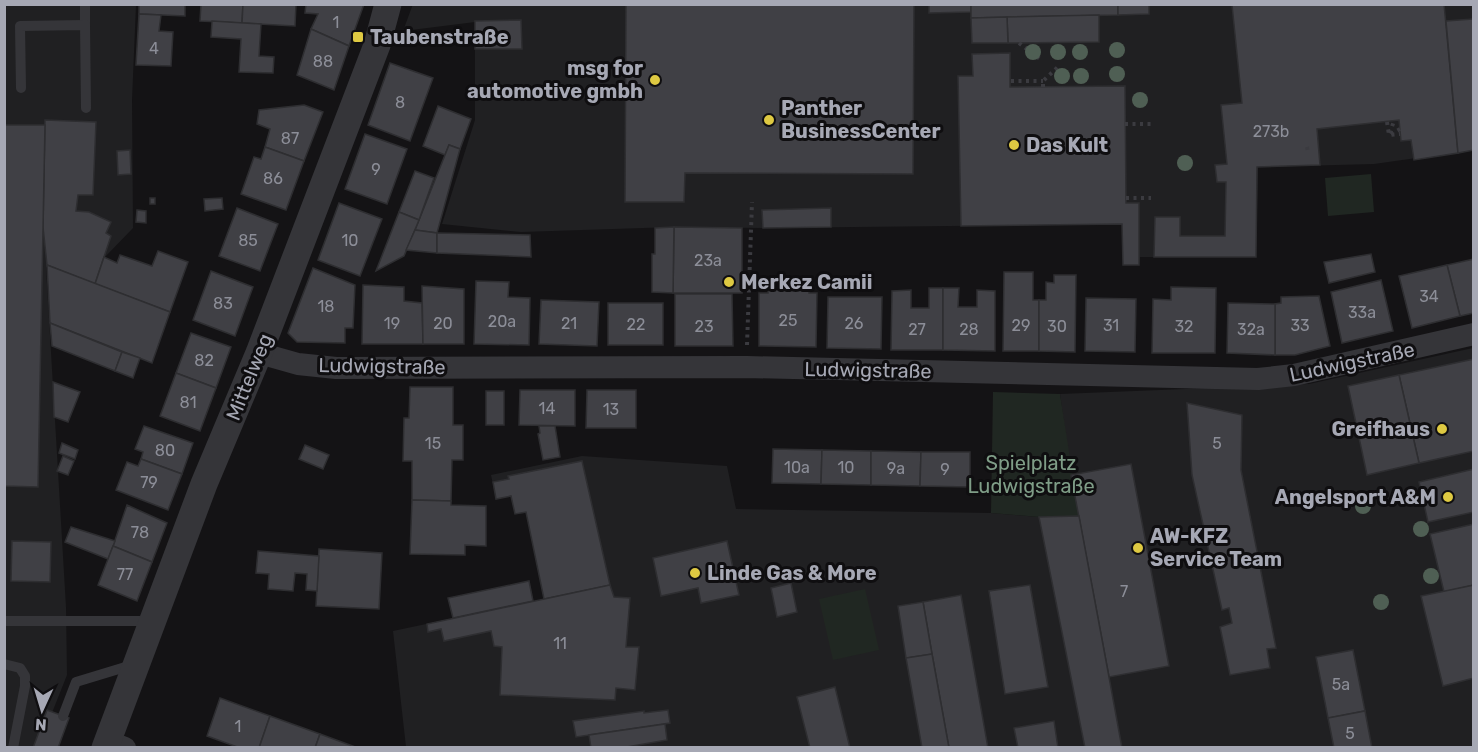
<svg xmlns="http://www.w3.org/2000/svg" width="1478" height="752" viewBox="0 0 1478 752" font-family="Rubik,sans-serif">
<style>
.built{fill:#202022}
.green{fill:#202722}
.building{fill:#404045;stroke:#2e2e31;stroke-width:1.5}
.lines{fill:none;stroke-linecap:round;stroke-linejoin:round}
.path{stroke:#3b3b40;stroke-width:4;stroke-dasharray:3 4.5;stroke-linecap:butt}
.service{stroke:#353539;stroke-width:10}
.minor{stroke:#353539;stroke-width:22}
.tertiary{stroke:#353539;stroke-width:27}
.tree{fill:#4f5f54}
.poi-dot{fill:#dec942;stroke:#0f0e10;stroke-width:2}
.labels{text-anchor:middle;stroke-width:6;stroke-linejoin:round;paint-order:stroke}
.number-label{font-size:16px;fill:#8c8e98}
.poi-label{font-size:20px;font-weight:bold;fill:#a6a8b4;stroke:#0f0e10;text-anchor:start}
.street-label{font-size:20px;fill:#a6a8b4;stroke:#0f0e10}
.park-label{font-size:20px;fill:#7f9d87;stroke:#0f0e10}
</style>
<rect width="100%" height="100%" fill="#141315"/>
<g class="built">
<polygon points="413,4 1473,5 1473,150 1374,164 1258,167 1256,257 1140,257 1139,265 1123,265 1122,224 763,228 674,227 521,232 442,224 475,120 475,22 403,31"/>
<polygon points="4,5 136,5 132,100 133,228 104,258 95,284 46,267 66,607 67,675 38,748 4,747"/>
<polygon points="1473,348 1473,747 406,747 393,631 544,599 526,513 515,514 511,496 496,499 491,475 582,456 727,466 736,509 991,513 1039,517 1071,475 1060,394 1309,384"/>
</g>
<g class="green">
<polygon points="1371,174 1374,212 1328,216 1325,178"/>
<polygon points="993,392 1060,394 1079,516 1039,517 991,513"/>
<polygon points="865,589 879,650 833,660 819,599"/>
</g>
<g class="building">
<polygon points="139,4 185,4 185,16 139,14"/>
<polygon points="201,4 243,4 242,23 200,21"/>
<polygon points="243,4 296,4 295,26 242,23"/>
<polygon points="306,4 364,4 349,46 311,29 318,14 305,13"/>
<polygon points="626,4 914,4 913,174 685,173 684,202 625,202"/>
<polygon points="929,4 971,4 971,12 929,13"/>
<polygon points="971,4 1118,4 1118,15 971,18"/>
<polygon points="1118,4 1149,4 1149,14 1118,15"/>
<polygon points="1444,4 1458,153 1414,160 1411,140 1401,141 1399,120 1317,129 1320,165 1257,167 1256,257 1154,257 1155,217 1180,217 1180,236 1225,236 1226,182 1217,182 1215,165 1227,164 1221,105 1242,103 1232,5"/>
<polygon points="139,14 161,15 159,31 173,32 171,66 136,65"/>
<polygon points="1099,15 1099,42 1008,43 1007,17"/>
<polygon points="1007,17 1008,43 972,43 971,18"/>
<polygon points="1473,19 1474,150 1458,153 1446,21"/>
<polygon points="521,20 522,49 475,49 475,21"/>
<polygon points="212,21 261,24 259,56 274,57 273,73 239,72 241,39 211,37"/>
<polygon points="311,29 349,46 334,90 297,75"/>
<polygon points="1010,53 1010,87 1125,86 1126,203 1139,203 1139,265 1123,265 1122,224 961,226 958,76 973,76 972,54"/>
<polygon points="390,63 433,78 410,141 368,125"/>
<polygon points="304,105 323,112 304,161 265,147 270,129 257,124 259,110"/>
<polygon points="438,106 471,119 460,149 449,145 445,155 423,146"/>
<polygon points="45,120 96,122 93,195 78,195 76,211 89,212 111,222 106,233 111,236 95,284 47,265 43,227"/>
<polygon points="4,125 45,125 38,487 4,486"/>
<polygon points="365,134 407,149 387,204 345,189"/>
<polygon points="449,145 460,149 437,233 415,230"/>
<polygon points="265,147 304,161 286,210 241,194 254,157 261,159"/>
<polygon points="130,150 131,174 118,175 117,151"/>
<polygon points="415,171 434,178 419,220 399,212"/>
<rect x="150" y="198" width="5" height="6"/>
<polygon points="222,198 223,209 205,211 204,199"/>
<polygon points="339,203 382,219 360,276 318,260"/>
<polygon points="237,208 278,224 260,271 219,256"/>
<polygon points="831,208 831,227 763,228 762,210"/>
<polygon points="137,210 146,211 146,223 136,222"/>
<polygon points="399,212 419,220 404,256 376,271"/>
<polygon points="674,227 742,228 742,293 673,293"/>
<polygon points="674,227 673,293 652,292 652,254 655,254 655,228"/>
<polygon points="415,230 437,233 437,253 406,250"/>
<polygon points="437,233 530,235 531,257 437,253"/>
<polygon points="158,251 188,262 170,312 95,284 104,257 117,263 120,255 152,266"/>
<polygon points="1371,254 1375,272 1329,283 1324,262"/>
<polygon points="1474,259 1474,313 1460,316 1447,265"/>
<polygon points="47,265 170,312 152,363 50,323"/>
<polygon points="1447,265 1460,316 1412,328 1399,276"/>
<polygon points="313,268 355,285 353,328 345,328 345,343 297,342 288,333"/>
<polygon points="211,271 253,287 235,336 193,320"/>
<polygon points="1004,272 1033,272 1033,300 1039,300 1039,351 1003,351"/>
<polygon points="1054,275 1076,275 1075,352 1039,351 1039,300 1046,300 1046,282 1054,283"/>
<polygon points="1381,280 1393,331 1342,343 1331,292"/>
<polygon points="476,281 509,282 508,297 530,298 529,345 474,344"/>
<polygon points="769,281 809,282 809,293 817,293 816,347 759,346 759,293 768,293"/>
<polygon points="363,285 404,287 404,301 422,303 423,344 362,344"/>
<polygon points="422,286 464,289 464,344 423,344"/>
<polygon points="1171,287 1216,288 1215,353 1152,353 1153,299 1171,300"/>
<polygon points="929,288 943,288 943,350 891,350 892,291 911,290 911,308 929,308"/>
<polygon points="943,288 959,288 958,307 977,307 977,290 995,291 995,351 943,350"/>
<polygon points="675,294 732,294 733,346 675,346"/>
<polygon points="1319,296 1330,346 1295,355 1275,355 1275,304 1281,303 1281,297"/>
<polygon points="828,297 882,297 881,349 827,348"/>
<polygon points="1086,298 1136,299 1135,352 1085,351"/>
<polygon points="541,300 599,302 597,346 539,344"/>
<rect x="608" y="303" width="55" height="42"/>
<polygon points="1228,303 1275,304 1275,355 1227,353"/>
<polygon points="50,323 122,352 115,371 52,346"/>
<polygon points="191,333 231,347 216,388 176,373"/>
<polygon points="122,352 140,358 133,378 115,371"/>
<polygon points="1474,359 1474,451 1419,463 1399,375"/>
<polygon points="176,373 216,388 200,431 160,416"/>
<polygon points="1399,375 1419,463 1367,475 1348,386"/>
<polygon points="53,382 80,392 68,422 54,417"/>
<polygon points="410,387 453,387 453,425 463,425 463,460 452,460 451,501 412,500 412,461 403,461 404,418 409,418"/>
<polygon points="520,390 575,390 575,426 519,425"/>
<polygon points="587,390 636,390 636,428 586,428"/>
<rect x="486" y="391" width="18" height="34"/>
<polygon points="1187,403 1242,415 1241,470 1276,648 1267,649 1270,668 1230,675 1220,627 1232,623 1229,608 1222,610 1192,475"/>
<polygon points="144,426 193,443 182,474 141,459 143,452 135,449"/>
<polygon points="539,426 555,426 560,457 543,460 538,434 540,433"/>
<polygon points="62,443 78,450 75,459 59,453"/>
<polygon points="305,445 329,455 323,469 299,459"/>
<polygon points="773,449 822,450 821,484 772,483"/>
<polygon points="822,450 871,451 871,485 821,484"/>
<polygon points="871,451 921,452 920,486 871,485"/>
<polygon points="921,452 970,452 970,487 920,486"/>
<polygon points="63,456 74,461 68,475 57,471"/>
<polygon points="141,459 182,474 168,510 116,490 127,462 138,466"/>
<polygon points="582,461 610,585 544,599 526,512 515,514 511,496 496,499 493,482 509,479 508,476"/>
<polygon points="1131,464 1169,666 1109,677 1071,475"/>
<polygon points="1474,469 1474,512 1428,522 1419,482"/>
<polygon points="412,500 451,501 451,505 486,506 486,546 465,545 465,555 410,554"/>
<polygon points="127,505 167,523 152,562 113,546"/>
<polygon points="1079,516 1109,677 1122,748 1085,748 1039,517"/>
<polygon points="1474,524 1474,585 1444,592 1430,534"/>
<polygon points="71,527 115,541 108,559 65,542"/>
<polygon points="12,541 51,542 50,582 11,581"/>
<polygon points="727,541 739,595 701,603 698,588 661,596 653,558"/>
<polygon points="113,546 152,562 137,601 98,585"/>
<polygon points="319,549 382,553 379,609 316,606"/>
<polygon points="258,551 319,556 317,591 306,590 307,574 295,573 293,591 268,589 269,574 256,573"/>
<polygon points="529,581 533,601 453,618 448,598"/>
<polygon points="791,583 797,612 777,617 771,588"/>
<polygon points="610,585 614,597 630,598 626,647 639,647 635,690 616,688 615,700 500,695 502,647 494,646 491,631 444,641 441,629 428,632 427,624"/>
<polygon points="1030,585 1048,687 1005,694 989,591"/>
<polygon points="1474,585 1474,678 1443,686 1421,596"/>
<polygon points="961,595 988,748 949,748 932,654 923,602"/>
<polygon points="923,602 932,654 906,658 898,606"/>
<polygon points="1353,650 1365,711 1328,718 1316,657"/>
<polygon points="932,654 949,748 922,748 906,658"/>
<polygon points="835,687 850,748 810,748 797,697"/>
<polygon points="220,698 270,716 259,748 240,748 207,736"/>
<polygon points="47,710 69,718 58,748 33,748"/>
<polygon points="668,710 670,723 576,737 573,721 644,711 644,713"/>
<polygon points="1365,711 1372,748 1334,748 1328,718"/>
<polygon points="270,716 320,734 315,748 259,748"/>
<polygon points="1054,721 1058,748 1018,748 1014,728"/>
<polygon points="665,724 667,740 621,748 591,748 589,735"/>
<polygon points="320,734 358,748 315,748"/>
</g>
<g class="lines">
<g class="path">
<polyline points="1019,43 1040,59"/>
<polyline points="1011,81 1043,81"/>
<polyline points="1043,87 1043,81 1060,65"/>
<polyline points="1387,122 1389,135 1394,121"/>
<polyline points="1125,124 1155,124"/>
<polyline points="1400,129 1389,135 1400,134"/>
<polyline points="1307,147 1308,152"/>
<polyline points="1126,198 1151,198"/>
<polyline points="747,345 752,202"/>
</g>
<g class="service">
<polyline points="85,25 85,4"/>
<polyline points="21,88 20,26 85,25 86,108"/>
<polyline points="4,621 151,621"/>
<polyline points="4,664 20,668 25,676 25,686 13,748"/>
<polyline points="63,716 76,682 132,665"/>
</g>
<g class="minor">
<polyline points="259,353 298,364 336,368 747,367 1258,379 1294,375 1474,334"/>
<polyline points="107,741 125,748"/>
</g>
<polyline class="tertiary" points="105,748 204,484 259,353 377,45 388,4"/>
</g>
<g class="tree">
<circle cx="1117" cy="50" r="8"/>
<circle cx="1033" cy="52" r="8"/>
<circle cx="1058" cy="52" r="8"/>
<circle cx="1080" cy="52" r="8"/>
<circle cx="1117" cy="74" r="8"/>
<circle cx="1062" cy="76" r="8"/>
<circle cx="1081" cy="76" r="8"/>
<circle cx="1140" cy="100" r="8"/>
<circle cx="1185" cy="163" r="8"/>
<circle cx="1363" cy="506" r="8"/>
<circle cx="1421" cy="529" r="8"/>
<circle cx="1431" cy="576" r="8"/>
<circle cx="1381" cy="602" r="8"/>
</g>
<g class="poi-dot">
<rect x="352" y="31" width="12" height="12" rx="3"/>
<circle cx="655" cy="80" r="6"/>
<circle cx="769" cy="120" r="6"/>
<circle cx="1014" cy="145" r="6"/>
<circle cx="729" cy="282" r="6"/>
<circle cx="1442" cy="429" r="6"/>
<circle cx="1448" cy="497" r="6"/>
<circle cx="1138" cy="548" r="6"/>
<circle cx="695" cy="573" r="6"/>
</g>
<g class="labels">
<g class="number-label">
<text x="336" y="28">1</text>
<text x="154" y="54">4</text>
<text x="323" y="67">88</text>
<text x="400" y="108">8</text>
<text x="1271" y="137">273b</text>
<text x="290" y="144">87</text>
<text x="376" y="175">9</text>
<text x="273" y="184">86</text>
<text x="248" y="246">85</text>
<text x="350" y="246">10</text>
<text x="708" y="266">23a</text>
<text x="1429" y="302">34</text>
<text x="223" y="309">83</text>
<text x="326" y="312">18</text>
<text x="1362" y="318">33a</text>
<text x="788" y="326">25</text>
<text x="502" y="327">20a</text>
<text x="392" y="329">19</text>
<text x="443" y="329">20</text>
<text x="569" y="329">21</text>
<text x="854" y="329">26</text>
<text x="636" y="330">22</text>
<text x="1021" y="331">29</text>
<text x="1111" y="331">31</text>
<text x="1300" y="331">33</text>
<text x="704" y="332">23</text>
<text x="1057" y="332">30</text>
<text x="1184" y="332">32</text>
<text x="917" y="335">27</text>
<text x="969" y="335">28</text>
<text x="1251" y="335">32a</text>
<text x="204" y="366">82</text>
<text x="188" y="408">81</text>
<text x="547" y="414">14</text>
<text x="611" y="415">13</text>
<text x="433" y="449">15</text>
<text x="1217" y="449">5</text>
<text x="165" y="456">80</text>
<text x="797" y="473">10a</text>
<text x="846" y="473">10</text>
<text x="896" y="474">9a</text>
<text x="945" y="475">9</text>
<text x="149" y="488">79</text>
<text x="140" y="538">78</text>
<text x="125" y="580">77</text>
<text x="1124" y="597">7</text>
<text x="560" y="649">11</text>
<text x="1341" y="690">5a</text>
<text x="238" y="732">1</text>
<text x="1350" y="739">5</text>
</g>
<g class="poi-label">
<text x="370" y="44">Taubenstraße</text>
<text x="643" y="75" text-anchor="end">msg for<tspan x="643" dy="23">automotive gmbh</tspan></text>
<text x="781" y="115">Panther<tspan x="781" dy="23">BusinessCenter</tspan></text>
<text x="1026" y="152">Das Kult</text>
<text x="741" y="289">Merkez Camii</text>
<text x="1430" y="436" text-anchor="end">Greifhaus</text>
<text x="1436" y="504" text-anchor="end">Angelsport A&amp;M</text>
<text x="1150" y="543">AW-KFZ<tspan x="1150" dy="23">Service Team</tspan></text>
<text x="707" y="580">Linde Gas &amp; More</text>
</g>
<g class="street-label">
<text transform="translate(1352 362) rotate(-12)" y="7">Ludwigstraße</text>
<text transform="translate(382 366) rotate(1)" y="7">Ludwigstraße</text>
<text transform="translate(868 370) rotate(1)" y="7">Ludwigstraße</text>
<text transform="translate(249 377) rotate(-68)" y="7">Mittelweg</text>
</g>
<g class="park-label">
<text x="1031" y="470">Spielplatz<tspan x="1031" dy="23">Ludwigstraße</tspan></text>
</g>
</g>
<rect width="1478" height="752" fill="none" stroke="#a6a8b4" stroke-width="12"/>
<g transform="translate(42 710) rotate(184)" stroke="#0f0e10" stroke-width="4.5" paint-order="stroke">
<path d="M0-4.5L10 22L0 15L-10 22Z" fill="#a6a8b4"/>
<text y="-9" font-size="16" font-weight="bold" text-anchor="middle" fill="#a6a8b4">N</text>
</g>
</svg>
